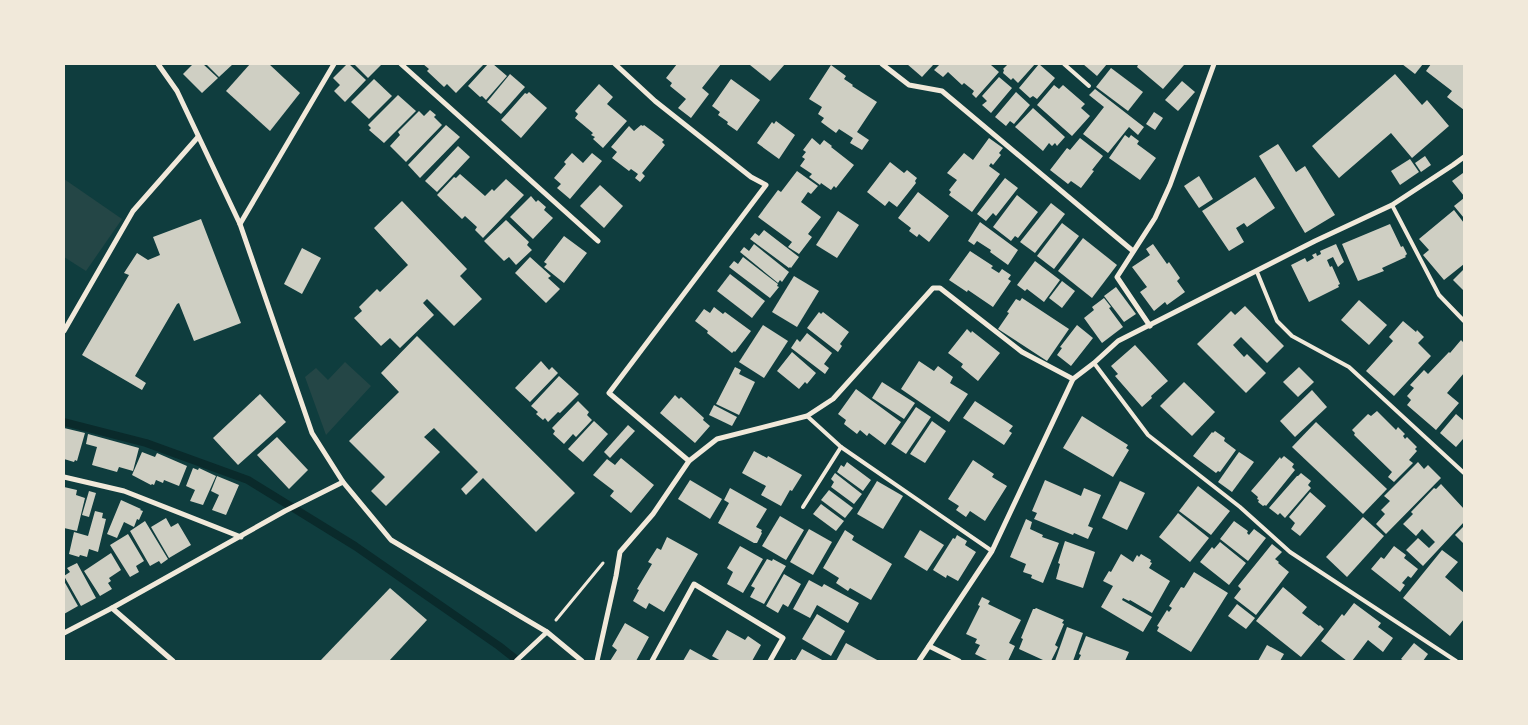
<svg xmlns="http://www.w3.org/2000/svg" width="1528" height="725" viewBox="0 0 1528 725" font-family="Inter,sans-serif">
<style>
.green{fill:#244646}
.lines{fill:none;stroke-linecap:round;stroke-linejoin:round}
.stream{stroke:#0a2a2b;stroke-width:8}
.building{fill:#cfcfc3}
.path{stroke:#f1e9da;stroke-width:3}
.service{stroke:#f1e9da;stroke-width:4}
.pedestrian{stroke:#f1e9da;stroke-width:4.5}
.minor{stroke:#f1e9da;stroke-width:5}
</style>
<rect width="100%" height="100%" fill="#0f3d3e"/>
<g class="green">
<polygon points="64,179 122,219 86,271 64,257"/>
<polygon points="345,362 371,386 326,435 305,377 316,368 328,380"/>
</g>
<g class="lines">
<polyline class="stream" points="64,422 146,443 248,480 355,546 499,646 518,661"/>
</g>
<g class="building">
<polygon points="193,64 203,64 218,78 202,93 183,74"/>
<polygon points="206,64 233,64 219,77"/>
<polygon points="250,64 269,64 300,93 270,131 226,91"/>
<polygon points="347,64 349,64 366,80 345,102 334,91 340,85 333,78"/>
<polygon points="354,64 382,64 368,78"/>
<polygon points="423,64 484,64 456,93 447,84 444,87 427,71 429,69"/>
<polygon points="488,64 493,64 507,76 486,100 482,96 480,97 468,86"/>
<polygon points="677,64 721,64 702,88 709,94 691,118 678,108 686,99 670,86 672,83 666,78"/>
<polygon points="751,64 785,64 770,81 750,65"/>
<polygon points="907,64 934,64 922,77"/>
<polygon points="940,64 991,64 991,65 999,72 976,98 972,94 974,91 964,83 962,85 948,72 943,77 934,70"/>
<polygon points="1008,64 1035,64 1018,83 1013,78 1011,80 1003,73 1004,70 1003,69"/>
<polygon points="1039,64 1055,78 1037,99 1033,96 1030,98 1019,88"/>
<polygon points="1083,64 1107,64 1097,76"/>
<polygon points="1136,64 1182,64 1184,65 1163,89 1137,67 1138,65"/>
<polygon points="1402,64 1423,64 1415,74"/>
<polygon points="1431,64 1464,64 1464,110 1447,97 1452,91 1426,71"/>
<polygon points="831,65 846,76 844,79 853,85 852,86 877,102 857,132 869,140 862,150 850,143 853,138 839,129 836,133 821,122 824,118 818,114 822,107 809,99"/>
<polygon points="1111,68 1143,92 1128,111 1096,87"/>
<polygon points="510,74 525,87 501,114 487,102"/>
<polygon points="1395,74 1422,105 1427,100 1449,126 1412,158 1391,133 1339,178 1312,146"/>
<polygon points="999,77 1012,88 991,113 982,105 987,101 982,96"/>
<polygon points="374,79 392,96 369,119 351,102"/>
<polygon points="731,79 760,100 737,131 727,124 728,122 718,115 720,112 712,106"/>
<polygon points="1182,81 1195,92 1178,111 1165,100"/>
<polygon points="599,84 613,97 607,104 627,121 603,148 593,139 595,137 591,135 593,133 575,118 578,114 575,111"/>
<polygon points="1054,85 1059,89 1063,85 1085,104 1081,108 1090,116 1072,136 1037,105"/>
<polygon points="1095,89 1144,127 1138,135 1129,127 1108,153 1083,134 1104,107 1089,95"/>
<polygon points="529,92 547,108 521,138 501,120 525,93 527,94"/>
<polygon points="1016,92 1030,105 1014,124 1010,121 1006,126 995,117"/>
<polygon points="398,95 416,111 384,143 369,130 371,128 368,125"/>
<polygon points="1033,108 1065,137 1057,146 1055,143 1052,146 1049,143 1043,151 1015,127"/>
<polygon points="430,110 436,115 434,117 442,125 406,162 390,146 400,135 398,132 419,111 424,116"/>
<polygon points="1154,112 1163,118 1155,130 1146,124"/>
<polygon points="776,121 795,135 779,159 757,143 772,122 774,124"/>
<polygon points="446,125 460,137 420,178 408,165"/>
<polygon points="641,125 643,126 644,125 664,140 662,142 665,145 642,173 645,176 640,182 635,178 638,174 631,169 629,171 612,158 617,152 611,147 629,126 634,131"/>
<polygon points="1125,135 1129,138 1131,135 1139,141 1137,144 1156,158 1140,180 1109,158"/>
<polygon points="812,138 820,145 824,140 832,146 831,147 854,165 836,188 834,186 831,190 821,183 820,185 809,177 812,174 800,166 805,159 802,157 806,152 803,150"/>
<polygon points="989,138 1003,148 999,153 1001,155 993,165 991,163 989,166 1000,174 972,212 949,195 951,192 949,190 957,180 947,173 964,153 973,160"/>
<polygon points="1080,138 1103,156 1092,170 1094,171 1081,188 1071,181 1068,184 1050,170 1067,148 1070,150"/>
<polygon points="1278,144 1296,172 1305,166 1335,215 1305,233 1259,156"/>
<polygon points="458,146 470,157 437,192 425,181"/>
<polygon points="572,153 583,163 592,153 602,161 570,199 557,188 561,184 554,178 566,164 564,162"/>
<polygon points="1425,156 1431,165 1421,172 1415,163"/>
<polygon points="1410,159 1419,172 1400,185 1391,171"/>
<polygon points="890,162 904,173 907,170 917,178 915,181 916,183 897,207 889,201 885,206 867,192"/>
<polygon points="797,171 818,186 811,194 808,192 801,202 821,217 808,234 812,237 799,254 788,247 792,242 758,217 778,190 781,192"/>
<polygon points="1463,173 1464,174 1464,196 1452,181"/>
<polygon points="460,174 485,196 492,189 494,191 506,179 524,195 483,238 475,230 477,227 465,216 462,219 437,195 454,177 456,178"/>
<polygon points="1199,176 1213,199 1199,208 1184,186"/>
<polygon points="1255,177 1275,208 1247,227 1244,223 1236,228 1244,242 1229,251 1202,211"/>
<polygon points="1005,178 1018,188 996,216 993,213 986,221 977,214"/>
<polygon points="600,185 623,206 604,228 580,206"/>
<polygon points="918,192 949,216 929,242 919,234 917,237 909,231 911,228 898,218"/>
<polygon points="1017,195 1038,212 1018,238 1015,236 1011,241 993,227"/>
<polygon points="531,196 536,202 538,200 546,207 544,210 553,218 533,239 510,217"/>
<polygon points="1464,198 1464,218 1454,206"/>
<polygon points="402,201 467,269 460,276 482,299 454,326 427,299 423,303 434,315 400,348 390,338 381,346 354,318 362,311 359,307 377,289 380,292 408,265 374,228"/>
<polygon points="1051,203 1065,214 1035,253 1020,242"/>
<polygon points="1454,210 1464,223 1464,264 1444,280 1423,255 1429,250 1419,239"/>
<polygon points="838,211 859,225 837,258 816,245"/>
<polygon points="201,219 241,323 194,341 179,303 177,304 135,376 146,383 142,390 82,355 129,275 124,273 137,253 148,260 160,255 153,237"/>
<polygon points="506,220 529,242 527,245 532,250 516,265 509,257 504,261 484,241"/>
<polygon points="980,222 1018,250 1008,265 990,252 991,250 977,241 974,245 968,241"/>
<polygon points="1062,223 1079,236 1054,269 1037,256"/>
<polygon points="1390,224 1401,247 1403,246 1407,254 1405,256 1406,257 1382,268 1384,271 1358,281 1342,244"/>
<polygon points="764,230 799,257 791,268 790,267 789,268 750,239 755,233 759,236"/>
<polygon points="564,236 587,253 564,283 544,267 547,264 544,262"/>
<polygon points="1083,238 1117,265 1092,298 1058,271"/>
<polygon points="754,244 789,272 782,282 780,280 778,283 740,252 744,247 749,251"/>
<polygon points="1153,244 1167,264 1169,262 1180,278 1177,281 1185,292 1167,305 1165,302 1154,311 1140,292 1147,287 1132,267 1150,255 1146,249"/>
<polygon points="1336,244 1344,262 1338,267 1333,257 1327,260 1330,267 1332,266 1340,284 1338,285 1339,287 1309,302 1291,265 1305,258 1307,262 1314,258 1312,255 1316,253 1317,256 1321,254 1320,251"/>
<polygon points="302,248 321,258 302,294 284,284"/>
<polygon points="970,251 993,266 991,268 999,273 1002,269 1011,275 1008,279 1011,281 993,307 968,290 967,292 949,280"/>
<polygon points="530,257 551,276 548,278 560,289 546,303 515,273"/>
<polygon points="743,257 778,284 777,286 779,287 770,298 729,267 734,261 738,264"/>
<polygon points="1035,261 1060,280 1044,302 1027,289 1025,291 1017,285"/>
<polygon points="1464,269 1464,291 1453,280"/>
<polygon points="730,274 765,301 752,318 717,291"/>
<polygon points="794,276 819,291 797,327 772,312"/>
<polygon points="1062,281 1075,291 1062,308 1049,298"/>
<polygon points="1116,287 1136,314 1124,322 1104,296"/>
<polygon points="1022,298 1069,329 1047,361 998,329 1009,313 1007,312 1016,299 1020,301"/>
<polygon points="1104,298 1111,307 1109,308 1123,327 1102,343 1084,318 1094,310 1092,307"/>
<polygon points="1359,300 1387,325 1369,345 1341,320"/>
<polygon points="1245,306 1284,346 1267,363 1241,337 1233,345 1244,357 1247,354 1266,373 1246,393 1197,344 1231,311 1235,315"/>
<polygon points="714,307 723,314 725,312 751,331 735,352 734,351 732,353 707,333 708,331 695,321 704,309 710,313"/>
<polygon points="819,312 821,314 823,312 849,332 840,344 842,346 838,352 807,328"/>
<polygon points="1403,321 1416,332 1417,330 1424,337 1418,343 1431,356 1394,396 1366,371 1393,341 1389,337"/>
<polygon points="763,325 788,341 764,378 739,362"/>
<polygon points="1077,325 1093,338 1071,366 1057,355 1062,348 1060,347"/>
<polygon points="967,329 971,333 972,331 1000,353 978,381 961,367 963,364 948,353"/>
<polygon points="807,333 832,353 824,364 829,368 825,374 791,348 797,339 800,342"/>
<polygon points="417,336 575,493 536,532 483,478 466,495 461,489 478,472 434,428 424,437 440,452 386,506 371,491 385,477 349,441 399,392 381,373"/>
<polygon points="1461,340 1464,343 1464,373 1447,393 1459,403 1436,430 1407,405 1411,400 1407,396 1414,388 1410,385 1424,370 1428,374 1449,352 1450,353"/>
<polygon points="1135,345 1168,381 1151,396 1152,398 1142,407 1115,376 1118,374 1111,366"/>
<polygon points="792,352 816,373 807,384 805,382 799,389 777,371"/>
<polygon points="541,361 549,370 552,367 558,373 530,402 515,388"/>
<polygon points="919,361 934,371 938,366 953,377 950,383 968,394 949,422 901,389"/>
<polygon points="735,367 741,370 739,374 755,382 739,415 716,404"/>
<polygon points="1299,367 1314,382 1298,397 1283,382"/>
<polygon points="559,376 579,394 560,413 558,412 548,422 545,418 543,420 536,414 538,412 531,406"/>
<polygon points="882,382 915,403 904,419 872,398"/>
<polygon points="1184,382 1215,412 1192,436 1160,406"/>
<polygon points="856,389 901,422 885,445 869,433 867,436 860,430 857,434 844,424 846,420 838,414"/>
<polygon points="1312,390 1327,407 1295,437 1280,421"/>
<polygon points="260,394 286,422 238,465 213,438"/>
<polygon points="675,395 679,399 681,397 704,418 703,420 710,426 695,443 660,413"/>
<polygon points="578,401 589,412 587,415 592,420 576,437 573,434 564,444 553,434 555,431 552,428"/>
<polygon points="975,401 1013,426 1009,431 1012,433 1004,445 963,418"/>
<polygon points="714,405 737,417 732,426 709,415"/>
<polygon points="916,407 931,417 906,454 891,444"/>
<polygon points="1377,411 1396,430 1398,427 1405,434 1403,436 1405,439 1407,437 1417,447 1415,449 1417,451 1409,460 1413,463 1394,482 1388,477 1392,472 1354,435 1355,433 1352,430 1368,414 1371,416"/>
<polygon points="1456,414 1464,421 1464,440 1463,439 1456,447 1440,433"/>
<polygon points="1082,416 1128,445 1126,448 1129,450 1113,477 1063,448"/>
<polygon points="594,421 608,434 583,462 568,449"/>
<polygon points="932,421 946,431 925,463 910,454"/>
<polygon points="1316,422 1387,489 1363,514 1292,447"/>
<polygon points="628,425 635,431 610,458 604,452"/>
<polygon points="64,428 85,433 77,461 75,460 74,462 64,459"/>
<polygon points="1215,431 1225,438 1224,441 1236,450 1220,472 1218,471 1216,473 1193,456 1212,432 1213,433"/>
<polygon points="88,434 139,448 133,471 119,467 117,472 92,465 97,447 86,444"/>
<polygon points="277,437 308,470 289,489 257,455"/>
<polygon points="754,451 767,458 768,456 802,475 792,491 790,490 781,506 761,495 766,486 742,473"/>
<polygon points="142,452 155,457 157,453 187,466 179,486 164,480 163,483 156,480 154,485 152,484 151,485 132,475"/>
<polygon points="1239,452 1254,462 1232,492 1218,482"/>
<polygon points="1284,456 1294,464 1292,467 1295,470 1266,506 1265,505 1263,506 1258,502 1259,500 1257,499 1258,497 1251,491 1280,457 1281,459"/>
<polygon points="621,458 654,485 631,513 610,496 614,491 593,475 607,459 615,465"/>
<polygon points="973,460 994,474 992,477 1007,486 985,521 970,511 966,517 956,510 959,506 948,499"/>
<polygon points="847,462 871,480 863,491 837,472 841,465 844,467"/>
<polygon points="1418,462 1424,469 1428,465 1441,478 1386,534 1376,524 1385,514 1381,510 1390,501 1384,496"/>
<polygon points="193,468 198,470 199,468 216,476 203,505 190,501 195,490 186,486"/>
<polygon points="835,473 862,494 854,504 831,487 834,482 831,479"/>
<polygon points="1301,473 1311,481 1308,485 1311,488 1285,518 1280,513 1278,515 1269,508 1297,476 1298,476"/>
<polygon points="217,476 239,485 226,515 212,510 219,495 211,491"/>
<polygon points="690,480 722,499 710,519 678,499"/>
<polygon points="1045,480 1081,496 1084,488 1101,495 1088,526 1093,528 1088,539 1074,533 1073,535 1034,519 1037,513 1032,511"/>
<polygon points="877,481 903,496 883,529 857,514"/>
<polygon points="1120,481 1145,493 1127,530 1102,518"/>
<polygon points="1441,484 1464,509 1464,522 1423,566 1406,550 1418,538 1429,548 1435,542 1422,529 1416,536 1403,524 1413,514 1411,512 1434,488 1436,489"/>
<polygon points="1198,486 1230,511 1211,535 1179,511"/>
<polygon points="64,487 77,490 76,495 85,498 77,531 64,528"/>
<polygon points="730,488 767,509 756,527 762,530 761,532 762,533 757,543 754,543 718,523 729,503 724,500"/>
<polygon points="829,490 853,508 845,518 821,500"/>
<polygon points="89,491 96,493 89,517 82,515"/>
<polygon points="1310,492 1326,506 1300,536 1291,529 1295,523 1289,517"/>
<polygon points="121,500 141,509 140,510 143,511 139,520 137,519 134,527 124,522 117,538 107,534"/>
<polygon points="821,504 844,521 836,531 813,514"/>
<polygon points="95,511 103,513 102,518 106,519 98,552 89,549 87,557 80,555 79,557 69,554 74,532 88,536"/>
<polygon points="1178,513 1209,538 1190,562 1159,537"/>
<polygon points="780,516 804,530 786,560 762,546"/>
<polygon points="1363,517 1384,536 1347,577 1326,557"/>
<polygon points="166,518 171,527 178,523 191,545 169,558 151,527"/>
<polygon points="1026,519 1032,522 1030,529 1043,535 1042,537 1059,543 1043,583 1031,578 1032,575 1023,572 1026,564 1010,557"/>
<polygon points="145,521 168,559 161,564 159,561 150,566 130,531"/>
<polygon points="1234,521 1248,531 1247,533 1249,535 1254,529 1266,538 1248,561 1220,539"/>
<polygon points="1464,526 1464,544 1455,535"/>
<polygon points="809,529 832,542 813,575 790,562"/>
<polygon points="845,530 854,536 852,540 892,564 871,600 850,588 848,591 836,583 839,578 823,568"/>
<polygon points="920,530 944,545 927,571 904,557"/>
<polygon points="128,534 144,561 136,566 139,572 130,577 110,545"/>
<polygon points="957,535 967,541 965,545 976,552 958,581 947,575 946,578 933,570 953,538 955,539"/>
<polygon points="667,537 698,554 664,612 649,603 646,609 633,601 639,590 637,589 652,564 648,562 657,548 661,550"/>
<polygon points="1065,541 1095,552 1083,588 1056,579 1060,564 1058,563"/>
<polygon points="1220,542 1246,563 1229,585 1200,562 1212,547 1214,549"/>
<polygon points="1272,544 1282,552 1275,559 1279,562 1278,563 1289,572 1256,615 1234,598 1241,589 1238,586"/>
<polygon points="740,546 763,559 743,593 727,584 733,572 727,568"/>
<polygon points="1394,546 1406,555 1404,558 1418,569 1411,578 1408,576 1402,583 1405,585 1400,592 1371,569 1381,557 1384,559"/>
<polygon points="1442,550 1458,562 1445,577 1464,593 1464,619 1450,636 1403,598"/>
<polygon points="111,553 121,570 109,578 111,581 108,583 112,589 100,596 84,571"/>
<polygon points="1121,554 1133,562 1137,555 1139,557 1141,554 1151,560 1150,562 1152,563 1149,568 1170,581 1152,613 1130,600 1129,601 1123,598 1122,600 1152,617 1143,632 1101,607 1113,586 1103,581 1109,571 1111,572"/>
<polygon points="767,559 772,561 773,559 786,566 764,604 750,597 755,588 751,586"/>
<polygon points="77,563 96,598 81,606 64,576 70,572 67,568"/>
<polygon points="1194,572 1228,593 1191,652 1157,631 1159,627 1157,626 1167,610 1169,612 1172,608 1169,606 1181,587 1184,588"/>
<polygon points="784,574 801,584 788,607 783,604 778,613 766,606"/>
<polygon points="809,580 822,587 824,584 859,603 848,623 817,605 810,618 793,609"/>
<polygon points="64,581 78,606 64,614"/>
<polygon points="1283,587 1307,607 1302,613 1319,626 1320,625 1324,629 1301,657 1256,621"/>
<polygon points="390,588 427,620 389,661 320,661"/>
<polygon points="982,597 990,601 988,604 1021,620 1009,643 1015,646 1008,661 989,661 975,654 980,645 975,643 977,639 966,634 980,606 978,605"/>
<polygon points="1354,603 1381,623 1378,627 1393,638 1383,652 1368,640 1352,661 1347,661 1321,641 1342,614 1344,616"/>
<polygon points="1237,604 1255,618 1246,629 1228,616"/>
<polygon points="1036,608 1064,620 1062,623 1064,624 1055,645 1058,647 1051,661 1042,661 1043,660 1019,649 1023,639 1021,638 1033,609 1035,609"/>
<polygon points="817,614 845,631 831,656 802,639"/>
<polygon points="625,623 649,637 636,661 610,661 617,650 612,646"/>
<polygon points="1067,627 1083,633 1073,661 1055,661"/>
<polygon points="727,630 745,640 748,636 761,645 752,661 721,661 712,656"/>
<polygon points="1086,636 1129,652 1125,661 1078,661 1081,655 1079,654"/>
<polygon points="846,643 879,661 836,661"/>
<polygon points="1414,643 1428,654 1423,661 1404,661 1401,659"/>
<polygon points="1267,645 1284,654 1280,661 1258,661"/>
<polygon points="690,649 710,660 710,661 683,661"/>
<polygon points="802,649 824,661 790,661 791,659 795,661"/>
</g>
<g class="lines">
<polyline class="path" points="556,620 603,563"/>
<g class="service">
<polyline points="1064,64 1089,86"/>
<polyline points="1392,205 1439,295 1464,321"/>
<polyline points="1257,272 1277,321 1292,336 1349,367 1464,473"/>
<polyline points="1094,363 1148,435 1240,507 1290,552 1456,661"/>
<polyline points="807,416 841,447 992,551"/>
<polyline points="803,507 841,447"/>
</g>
<polyline class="pedestrian" points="516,661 547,632"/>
<g class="minor">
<polyline points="158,64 177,91 240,224 312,433 343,482 391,540 547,632 582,661"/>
<polyline points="401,64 598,241"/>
<polyline points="615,64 655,101 751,177 766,185 609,393 689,461"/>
<polyline points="882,64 909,85 942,91 1133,251"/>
<polyline points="240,224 334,64"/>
<polyline points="1150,326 1117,277 1155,218 1170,185 1214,64"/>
<polyline points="64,331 133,211 198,137"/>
<polyline points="64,477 124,491 241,537"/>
<polyline points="64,633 112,608"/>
<polyline points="929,646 959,661"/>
<polyline points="173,661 112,608 285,511 343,482"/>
<polyline points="597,661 616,576 620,552 653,514 689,461 717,439 807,416 833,399 933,288 940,288 1022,352 1073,379"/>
<polyline points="652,661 694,584 783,638 770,661"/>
<polyline points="919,661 992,551 1073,379 1094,363 1118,341 1315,241 1392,205 1453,165 1464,157"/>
</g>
</g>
<rect width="1528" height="725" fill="none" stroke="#f1e9da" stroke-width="130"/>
</svg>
